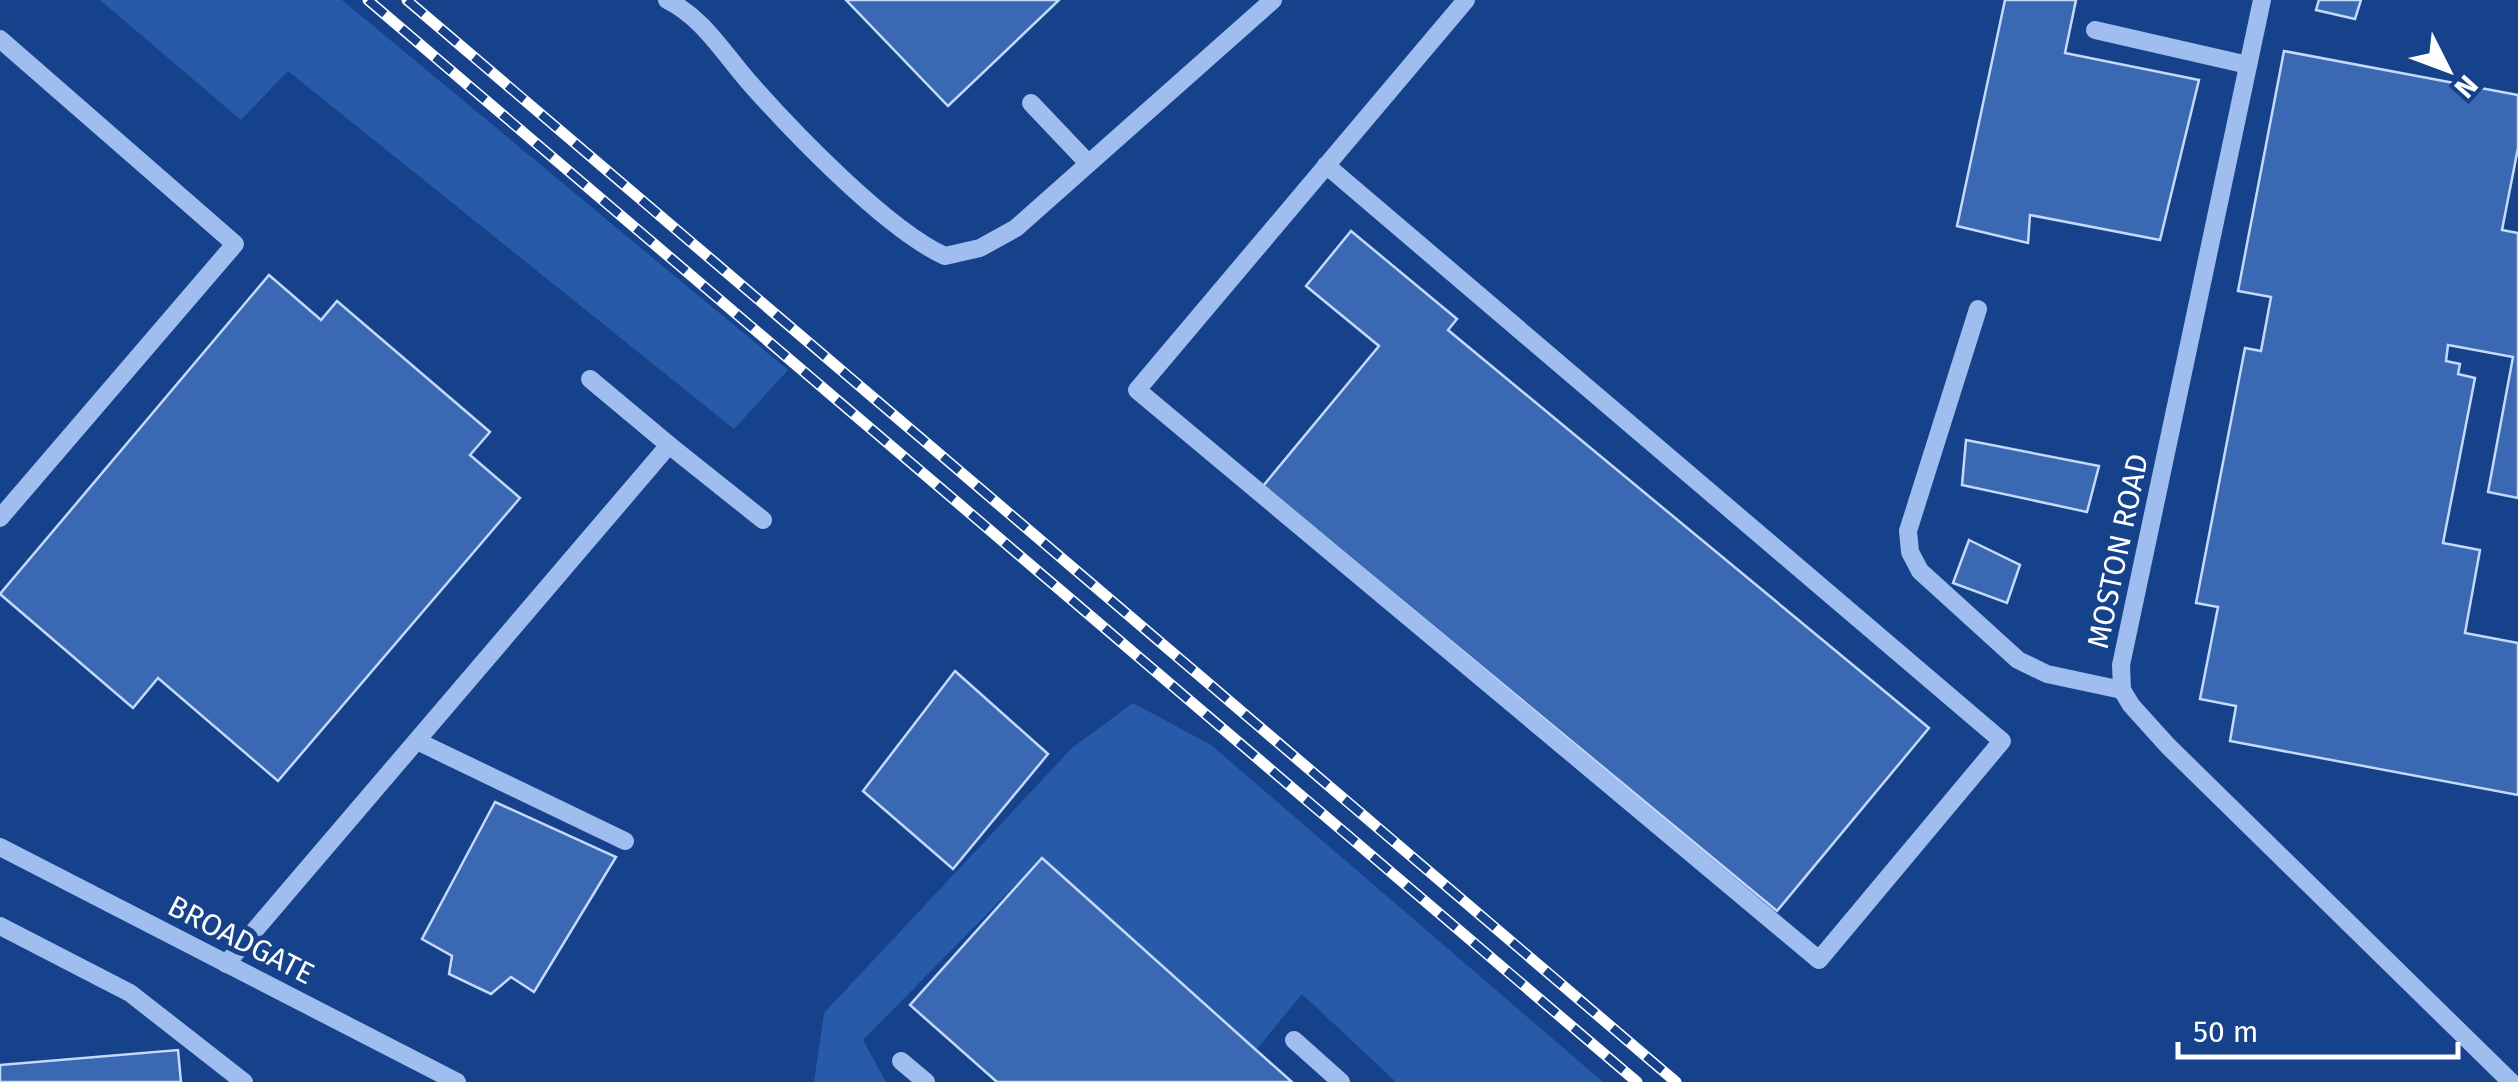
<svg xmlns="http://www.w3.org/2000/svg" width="2518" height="1082" viewBox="0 0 2518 1082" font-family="'Fira Sans',sans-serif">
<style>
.green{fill:#285aaa}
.building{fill:#3a68b2;stroke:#c5dafb;stroke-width:2.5}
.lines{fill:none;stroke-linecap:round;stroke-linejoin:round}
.minor{stroke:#9fbeef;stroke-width:18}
.rail-casing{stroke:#fff;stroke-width:11}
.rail{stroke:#15428b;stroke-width:8;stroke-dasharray:22;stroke-linecap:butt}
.labels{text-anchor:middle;stroke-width:10;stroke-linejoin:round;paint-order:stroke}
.street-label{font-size:30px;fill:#fff;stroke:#15428b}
</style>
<rect width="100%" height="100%" fill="#15428b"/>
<g class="green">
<polygon points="100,0 342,0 788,370 734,429 288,71 241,120"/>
<polygon points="1133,703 1211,745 1603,1082 1396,1082 1302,994 1256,1050 1042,858 863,1040 886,1082 814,1082 824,1013 1072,748"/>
</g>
<g class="building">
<polygon points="846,0 1059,0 948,106"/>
<polygon points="2005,0 2076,0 2065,53 2199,80 2160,240 2030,215 2028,243 1957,226"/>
<polygon points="2319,0 2361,0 2355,19 2316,10"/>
<polygon points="2284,51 2518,95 2518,148 2502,230 2518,233 2518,498 2488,492 2513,357 2448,345 2446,361 2460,364 2458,374 2475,378 2443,543 2480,550 2465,633 2518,643 2518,795 2230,741 2236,706 2200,699 2218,607 2196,603 2245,348 2261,351 2271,297 2238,291"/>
<polygon points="1351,231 1457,319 1448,330 1929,728 1777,911 1263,486 1379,346 1306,286"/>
<polygon points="269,275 321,320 337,301 490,432 470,455 520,498 278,781 158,678 133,708 0,594"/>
<polygon points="1966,440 2099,466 2087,512 1962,485"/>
<polygon points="1969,540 2020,565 2007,603 1953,583"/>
<polygon points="955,671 1048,754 953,869 863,791"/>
<polygon points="495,802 616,857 534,992 511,977 491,994 449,974 452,956 422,939"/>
<polygon points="1042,858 1256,1050 1292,1082 997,1082 910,1005"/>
<polygon points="178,1050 181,1082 0,1082 0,1065"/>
</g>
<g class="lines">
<g class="minor">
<path d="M667 0C703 18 722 51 748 81 792 131 887 230 945 256L980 248 1016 228 1273 0"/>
<polyline points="2262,0 2121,665 2122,690 2131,705 2168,746 2511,1082"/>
<polyline points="2095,30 2248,65"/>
<polyline points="0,39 235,244 0,518"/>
<polyline points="1031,103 1088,163"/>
<polyline points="1326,165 2002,741 1819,960 1137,390 1466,0"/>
<polyline points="1978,309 1908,531 1910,552 1920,571 2018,660 2047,674 2122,690"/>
<polyline points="590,379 669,445"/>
<polyline points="417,741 625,841"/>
<polyline points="0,847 457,1082"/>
<polyline points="0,926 130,993 244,1082"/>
<polyline points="226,964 669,445 763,520"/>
<polyline points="1294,1040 1341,1082"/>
<polyline points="901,1061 926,1082"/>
</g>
<g class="rail-casing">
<g id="rail">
<polyline points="368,0 1637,1082"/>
<polyline points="407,0 1676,1082"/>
</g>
</g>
<use href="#rail" class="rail"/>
</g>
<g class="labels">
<g class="street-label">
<text transform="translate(2118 551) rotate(-78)" y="10">MOSTON ROAD</text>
<text transform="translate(241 940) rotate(27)" y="10">BROADGATE</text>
</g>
</g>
<g transform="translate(2448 70) rotate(132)" stroke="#15428b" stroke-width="8" paint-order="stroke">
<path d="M0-8L18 38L0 25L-18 38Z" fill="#ffffff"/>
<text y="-15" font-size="28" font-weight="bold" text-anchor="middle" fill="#ffffff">N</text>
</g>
<path d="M2178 1042v15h280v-15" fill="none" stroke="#ffffff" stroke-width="5"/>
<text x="2193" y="1042" font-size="30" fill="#ffffff" stroke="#15428b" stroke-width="8" paint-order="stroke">50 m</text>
</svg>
